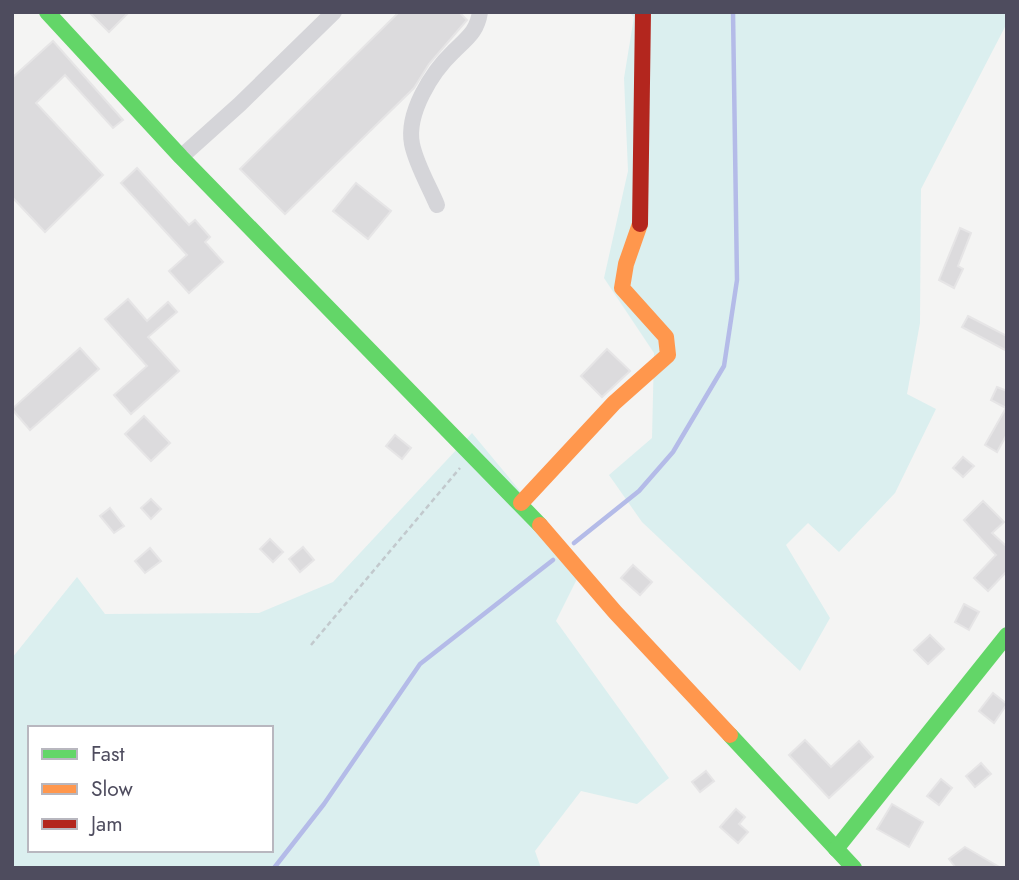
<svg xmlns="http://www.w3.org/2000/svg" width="1019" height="880" font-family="Jost,sans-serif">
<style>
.green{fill:#dbefef;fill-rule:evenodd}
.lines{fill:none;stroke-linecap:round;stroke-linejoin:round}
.stream{stroke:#b4bbe8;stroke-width:4.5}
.building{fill:#dcdbdd;stroke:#e6e5e6;stroke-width:2}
.path{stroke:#c2c9cd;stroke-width:2.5;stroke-dasharray:5 3.5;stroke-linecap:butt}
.street{stroke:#d5d5d9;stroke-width:16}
.fast{stroke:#63d668;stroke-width:16}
.slow{stroke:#ff974d;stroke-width:16}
.jam{stroke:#b3261e;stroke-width:16}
</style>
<rect width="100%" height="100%" fill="#f4f4f3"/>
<g class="green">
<path d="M 629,12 L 1007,12 L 1007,23 L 921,189 L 920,323 L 907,394 L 936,409 L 895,493 L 839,552 L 808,523 L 786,545 L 830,618 L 800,671 L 642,522 L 609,475 L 652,438 L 654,353 L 604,278 L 628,171 L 624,78 L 634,17 Z"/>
<path d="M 472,433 L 583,567 L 556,621 L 669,778 L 637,804 L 581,791 L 535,851 L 541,868 L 12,868 L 12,658 L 77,577 L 105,614 L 259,613 L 333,582 ZM 30,728 L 271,728 L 271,850 L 30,850 Z"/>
</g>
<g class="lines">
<g class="stream">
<path d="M 574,543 L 639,491 L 673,452 L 724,366 L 737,280 L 733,12"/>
<path d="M 274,868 L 324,804 L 420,664 L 553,560"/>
</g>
</g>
<g class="building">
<path d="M 89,12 L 129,12 L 109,32 Z"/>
<path d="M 399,12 L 459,12 L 467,20 L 429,64 L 414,88 L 285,214 L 240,169 Z"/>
<path d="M 53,41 L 123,120 L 113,128 L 65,75 L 36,103 L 103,175 L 45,232 L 12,197 L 12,78 Z"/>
<path d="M 137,168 L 189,225 L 195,220 L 210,237 L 205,242 L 223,262 L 189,293 L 169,271 L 187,255 L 121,183 Z"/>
<path d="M 356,183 L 391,211 L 368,239 L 333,211 Z"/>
<path d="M 960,228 L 971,233 L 958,266 L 963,269 L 954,288 L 939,280 Z"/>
<path d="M 128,299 L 147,321 L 168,302 L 177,312 L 148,337 L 179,371 L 131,414 L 114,395 L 147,366 L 105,319 Z"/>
<path d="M 968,316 L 1007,336 L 1007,351 L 962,327 Z"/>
<path d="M 80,348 L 99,369 L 30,430 L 12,409 Z"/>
<path d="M 607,349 L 630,371 L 602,397 L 581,376 Z"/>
<path d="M 997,387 L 1007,391 L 1007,434 L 997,452 L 985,445 L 1006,408 L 991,400 Z"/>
<path d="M 144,416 L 170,443 L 151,461 L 125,434 Z"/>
<path d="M 395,435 L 411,448 L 402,459 L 386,446 Z"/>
<path d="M 963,457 L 974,466 L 963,477 L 953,468 Z"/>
<path d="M 151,499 L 161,509 L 151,519 L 141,508 Z"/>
<path d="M 983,501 L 1004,522 L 992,533 L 1005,545 L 1007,544 L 1007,571 L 988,591 L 974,578 L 996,555 L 964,520 Z"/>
<path d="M 110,508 L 124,526 L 114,533 L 100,516 Z"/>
<path d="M 270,539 L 283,552 L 273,562 L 260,549 Z"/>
<path d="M 303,547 L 314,560 L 300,572 L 289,559 Z"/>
<path d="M 150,548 L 161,561 L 145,573 L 135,561 Z"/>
<path d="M 633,565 L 652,582 L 640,595 L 621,578 Z"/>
<path d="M 964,604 L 979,612 L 969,630 L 955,622 Z"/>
<path d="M 930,635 L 944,649 L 928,664 L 914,650 Z"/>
<path d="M 993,693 L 1007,704 L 994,723 L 979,711 Z"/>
<path d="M 805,740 L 831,767 L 859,741 L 873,757 L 829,798 L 789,755 Z"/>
<path d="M 981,763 L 991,774 L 975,787 L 966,776 Z"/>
<path d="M 706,771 L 714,781 L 700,792 L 692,782 Z"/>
<path d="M 941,779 L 952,788 L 939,805 L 927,796 Z"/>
<path d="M 892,804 L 923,822 L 909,847 L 877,829 Z"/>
<path d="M 736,809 L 745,817 L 739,824 L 748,832 L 738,843 L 720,827 Z"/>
<path d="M 965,847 L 1001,868 L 956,868 L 949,859 Z"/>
</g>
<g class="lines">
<path class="path" d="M 311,645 L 460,468"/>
<g class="street">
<path d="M 181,157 L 240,104 L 334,12"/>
<path d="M 437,205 C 429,186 416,164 412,144 C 406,113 432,72 453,52 C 467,38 477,32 480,12"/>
</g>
<g class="fast">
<path d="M 47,12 L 181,157 L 540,525"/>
<path d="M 730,735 L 854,868"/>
<path d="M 836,849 L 1007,635"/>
</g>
<g class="slow">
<path d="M 521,503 L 614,403 L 668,355 L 666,337 L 622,288 L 626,264 L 640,224"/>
<path d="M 540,525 L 615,612 L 730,735"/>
</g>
<path class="jam" d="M 640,224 L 643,12"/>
</g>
<rect width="1019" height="880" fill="none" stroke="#4e4c5e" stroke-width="28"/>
<rect x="28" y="726" width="245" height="126" fill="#ffffff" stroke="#b8b7bf" stroke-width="2"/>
<rect x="42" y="749" width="35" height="10" fill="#63d668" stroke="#b8b7bf" stroke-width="2"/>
<text x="91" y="761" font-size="21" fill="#4e4c5e">Fast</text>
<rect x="42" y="784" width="35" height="10" fill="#ff974d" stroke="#b8b7bf" stroke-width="2"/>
<text x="91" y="796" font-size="21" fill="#4e4c5e">Slow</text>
<rect x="42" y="819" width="35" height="10" fill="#b3261e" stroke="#b8b7bf" stroke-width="2"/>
<text x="91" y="831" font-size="21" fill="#4e4c5e">Jam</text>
</svg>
